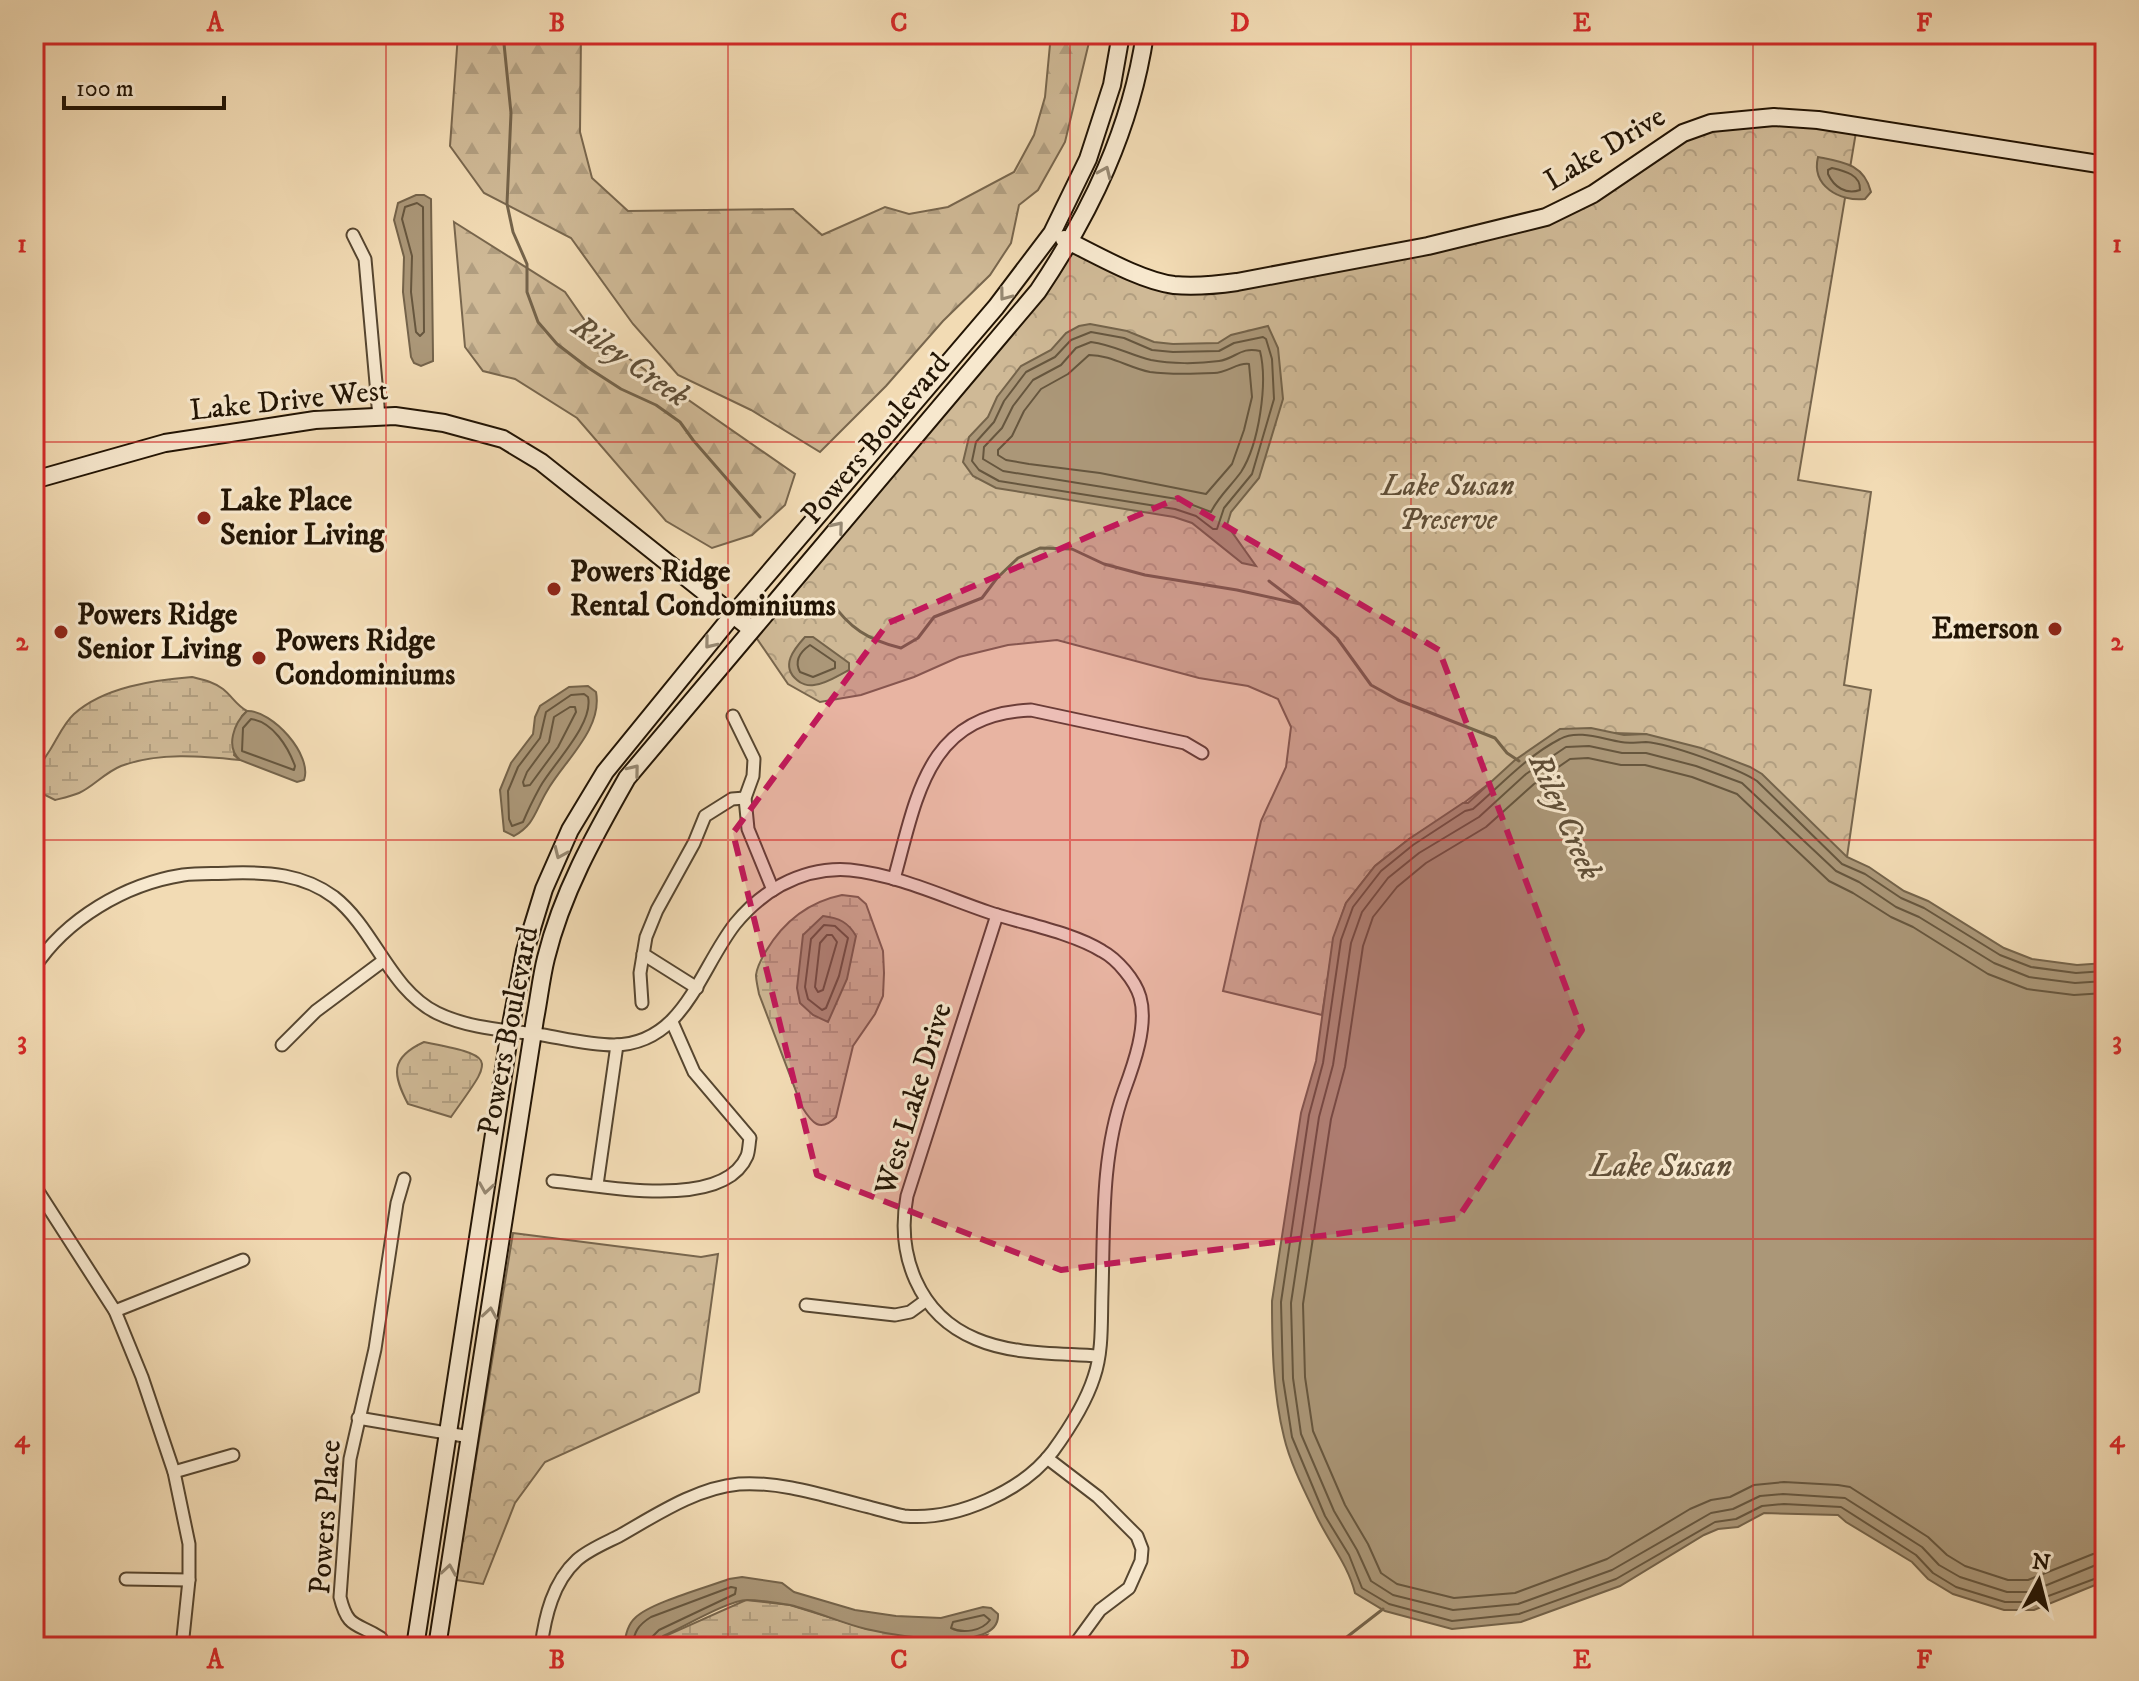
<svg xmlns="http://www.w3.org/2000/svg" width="2139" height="1681" font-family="'IM FELL DW Pica',serif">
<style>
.forest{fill:url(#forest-firs);stroke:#78664d;stroke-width:2}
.wetland{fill:url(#wetland-marsh);stroke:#78664d;stroke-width:2}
.park{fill:url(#park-crowns);stroke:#78664d;stroke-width:2}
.water{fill:#ab9778;stroke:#74634a;stroke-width:2}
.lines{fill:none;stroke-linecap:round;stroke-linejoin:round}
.shore{stroke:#66563e;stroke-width:2}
.stream{stroke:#74634a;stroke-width:3}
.street-casing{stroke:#564630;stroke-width:15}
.secondary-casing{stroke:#221404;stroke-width:20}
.street{stroke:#f7e8ce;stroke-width:11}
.secondary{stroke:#f7e8ce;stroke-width:16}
.rail{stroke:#221404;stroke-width:3;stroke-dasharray:14 14;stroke-linecap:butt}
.oneway{stroke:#978973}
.marked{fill:#c2185b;fill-opacity:0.2;stroke:#c2185b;stroke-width:6;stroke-dasharray:16 10;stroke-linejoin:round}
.grid{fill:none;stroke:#d62828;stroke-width:2;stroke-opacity:0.55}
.poi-dot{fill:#8f2418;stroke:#f7e8ce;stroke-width:3}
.labels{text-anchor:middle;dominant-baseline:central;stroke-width:6;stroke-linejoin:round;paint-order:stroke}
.street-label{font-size:30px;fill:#221404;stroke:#f7e8ce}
.park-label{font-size:30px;font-style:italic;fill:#5f4e37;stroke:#f7e8ce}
.poi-label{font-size:30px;font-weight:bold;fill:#221404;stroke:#f7e8ce;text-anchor:start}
.water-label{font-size:32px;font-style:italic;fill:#604f38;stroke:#f7e8ce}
.neatline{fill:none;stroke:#d62828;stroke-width:3}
.grid-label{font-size:26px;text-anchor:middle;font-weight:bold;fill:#d62828}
</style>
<defs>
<pattern id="forest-firs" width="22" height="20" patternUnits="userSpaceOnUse" patternTransform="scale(2)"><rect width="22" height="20" fill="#cfb996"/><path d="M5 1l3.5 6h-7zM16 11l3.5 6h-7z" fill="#b19e80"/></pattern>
<pattern id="wetland-marsh" width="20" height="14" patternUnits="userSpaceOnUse" patternTransform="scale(2)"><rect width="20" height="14" fill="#cfb996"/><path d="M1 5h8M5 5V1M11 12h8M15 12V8" fill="none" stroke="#b19e80"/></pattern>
<pattern id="park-crowns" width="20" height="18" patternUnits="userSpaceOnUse" patternTransform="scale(2)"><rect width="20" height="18" fill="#cfb996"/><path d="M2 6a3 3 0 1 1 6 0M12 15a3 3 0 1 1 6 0" fill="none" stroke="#b19e80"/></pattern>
</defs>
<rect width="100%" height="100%" fill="#f2dbb4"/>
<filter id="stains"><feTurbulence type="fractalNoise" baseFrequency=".0025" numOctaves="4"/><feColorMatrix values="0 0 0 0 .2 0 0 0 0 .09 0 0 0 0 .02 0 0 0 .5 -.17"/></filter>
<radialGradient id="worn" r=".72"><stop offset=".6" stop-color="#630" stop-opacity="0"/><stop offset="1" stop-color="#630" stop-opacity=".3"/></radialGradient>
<g class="forest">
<path d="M 458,34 L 581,34 L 580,132 L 592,178 L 628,211 L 793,209 L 822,235 L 885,207 L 909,214 L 948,207 L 1014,172 L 1034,135 L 1045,97 L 1051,34 L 1091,34 L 1065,142 L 1038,190 L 1019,205 L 1011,243 L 990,275 L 943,321 L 886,386 L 820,452 L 751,410 L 678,375 L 633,324 L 571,238 L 484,193 L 450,146 Z"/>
<path d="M 454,222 L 565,292 L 595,335 L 795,474 L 785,505 L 752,535 L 712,548 L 666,521 L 577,418 L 515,379 L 483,371 L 465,347 Z"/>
</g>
<g class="wetland">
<path d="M 192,677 C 204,680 214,682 223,689 C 232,696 236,705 247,711 L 242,716 L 234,755 L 240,760 C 202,756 158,752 121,766 C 104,773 93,787 79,793 C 72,796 63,798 55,800 L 37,791 C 34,776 41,763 50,750 C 57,739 64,723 74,714 C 104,687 154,680 192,677 Z"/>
<path d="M 842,895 L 858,897 L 866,904 L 883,951 L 884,973 L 883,996 L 875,1014 L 853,1046 L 836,1117 C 820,1133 812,1123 802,1107 L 759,994 C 758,988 756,981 756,975 C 757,966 762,958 766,951 C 784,921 808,902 842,895 Z"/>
<path d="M 424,1042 C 500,1057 493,1057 451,1117 L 408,1104 C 393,1075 389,1058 424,1042 Z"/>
<path d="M 746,1600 L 790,1605 L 867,1629 L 929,1637 L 970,1639 L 987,1635 L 977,1647 L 656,1647 L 663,1637 Z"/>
</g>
<g class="park">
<path d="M 1711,123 L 1857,126 L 1798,480 L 1871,492 L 1844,685 L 1871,690 L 1847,857 L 1646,734 L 1614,733 L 1490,783 L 1452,812 L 1409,839 L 1375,866 L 1346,903 L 1334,938 L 1322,1015 L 1223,991 L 1261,821 L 1286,767 L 1291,727 L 1278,699 L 1248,686 L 1199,678 L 1057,640 L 1008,645 L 959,657 L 914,677 L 861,695 L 820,702 L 788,684 L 751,630 L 1071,242 L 1116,265 L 1205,286 L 1546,217 Z"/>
<path d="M 513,1233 L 701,1257 L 718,1254 L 699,1392 L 545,1462 L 515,1503 L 483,1584 L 456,1580 Z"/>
</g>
<g class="water">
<path d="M 1818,157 C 1843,162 1864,164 1871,192 L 1865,199 C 1840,202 1811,186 1818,157 Z"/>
<path d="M 416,195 L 424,195 L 431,199 L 433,356 L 433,361 L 421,366 L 414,363 L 411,357 L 403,292 L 404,257 L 394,220 L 398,203 Z"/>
<path d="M 1090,324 L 1127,331 L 1154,342 L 1173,344 L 1218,343 L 1231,335 L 1268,326 L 1278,348 L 1283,399 L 1259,478 L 1231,512 L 1227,525 L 1256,566 L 1242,563 L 1192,523 L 1174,517 L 996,488 L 973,476 L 963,462 L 969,437 L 988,417 L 997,397 L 1021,366 L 1051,350 L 1066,333 L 1079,326 Z"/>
<path d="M 805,637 L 813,637 L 849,663 L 849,670 C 839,675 826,684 814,685 C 808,686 801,684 797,680 C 780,666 794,649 805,637 Z"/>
<path d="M 588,686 L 596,692 C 603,729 564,761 547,791 C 535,811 535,824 514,836 L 504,831 L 500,790 L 511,763 L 533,734 L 535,717 L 540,706 L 569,687 Z"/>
<path d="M 247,711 C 272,710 313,755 304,780 L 297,782 L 240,760 C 225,747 234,723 247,711 Z"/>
<path d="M 1591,728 L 1624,735 L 1646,734 L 1701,748 L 1750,767 L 1762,774 L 1847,857 L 1869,867 L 1904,891 L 1928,901 L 2004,948 L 2032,959 L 2077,965 L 2105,963 L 2105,1581 L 2034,1610 L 2004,1610 L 1953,1594 L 1928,1579 L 1912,1562 L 1846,1522 L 1838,1515 L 1764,1513 L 1738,1527 L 1718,1529 L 1704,1535 L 1620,1586 L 1521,1622 L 1452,1629 L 1385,1611 L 1355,1593 C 1348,1565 1330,1544 1317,1517 C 1305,1492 1290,1463 1284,1437 C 1273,1393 1272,1346 1272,1301 L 1301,1113 L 1316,1061 L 1333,938 L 1346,903 L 1375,866 L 1409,839 L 1463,803 L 1468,803 L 1515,760 L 1560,729 Z"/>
<path d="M 823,916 C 839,918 848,922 856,936 L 847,979 L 828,1022 L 813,1015 L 800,1003 L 797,988 L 803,935 Z"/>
<path d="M 742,1577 L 782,1583 L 794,1592 L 855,1610 L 896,1616 L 941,1618 L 983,1607 L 991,1608 L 998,1614 C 1001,1655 892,1635 866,1629 C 841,1623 816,1611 790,1605 C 777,1603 761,1600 747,1600 C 729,1600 682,1628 663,1636 L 656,1647 L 624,1647 C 625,1637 627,1625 635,1618 C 649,1603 708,1587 729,1579 Z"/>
</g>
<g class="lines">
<g class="shore">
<path d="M 1832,168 C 1845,171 1861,175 1860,190 C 1846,195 1834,187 1828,174 L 1828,170 Z"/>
<path d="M 417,203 L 423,207 L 424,332 L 420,336 L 416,332 L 411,292 L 412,256 L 402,219 L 405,207 Z"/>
<path d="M 1091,332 L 1124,338 L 1152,350 L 1173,352 L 1219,351 L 1234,343 L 1263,337 L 1266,339 L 1272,359 L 1274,399 L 1252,474 L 1224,508 L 1217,529 L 1213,529 L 1196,516 L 1175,509 L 999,481 L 979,470 L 972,461 L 976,442 L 994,422 L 1004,401 L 1026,372 L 1055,357 L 1071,340 Z"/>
<path d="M 1091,342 C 1114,345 1130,355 1151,360 C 1171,364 1198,364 1219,361 C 1235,359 1241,346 1260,351 C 1268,383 1259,444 1241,472 C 1231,486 1218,497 1211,512 L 1177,499 L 1003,471 L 983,459 L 984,447 L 1002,428 L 1013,406 L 1033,380 L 1061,365 L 1076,348 Z"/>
<path d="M 1089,355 C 1111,355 1129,368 1150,372 C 1171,375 1193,374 1214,373 C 1227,373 1238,362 1249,364 L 1252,397 L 1244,430 L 1232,464 L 1206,494 L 1100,473 L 1029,464 L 1006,460 L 998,455 L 998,450 L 1012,436 L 1024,411 L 1041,389 L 1068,374 Z"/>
<path d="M 810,645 L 835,662 L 835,668 L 813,677 L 800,672 C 794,661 800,652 810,645 Z"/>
<path d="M 584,694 L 588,697 C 594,724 553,764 540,787 C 534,798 528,810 523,822 L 512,826 L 509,819 L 508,791 L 518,767 L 540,738 L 546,712 L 571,695 Z"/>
<path d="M 570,707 L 575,707 L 576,712 L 558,747 L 530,785 L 524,786 L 523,782 L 527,772 L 549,742 L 554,717 Z"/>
<path d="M 251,719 C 273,722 288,747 295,766 L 294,770 L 242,751 L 243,728 Z"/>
<path d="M 824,925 L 835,926 L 848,938 L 839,976 L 826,1008 L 822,1010 L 808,999 L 805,987 L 811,939 Z"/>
<path d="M 827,935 L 832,935 L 837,942 L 823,990 L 818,992 L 815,987 L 820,943 Z"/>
<path d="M 2105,971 L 2076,973 L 2031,967 L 2000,955 L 1924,908 L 1901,898 L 1865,874 L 1842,864 L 1757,781 C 1737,768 1670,744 1646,742 C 1638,742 1629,744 1621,742 C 1602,739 1578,729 1560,739 C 1527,756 1501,785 1473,809 L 1465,811 L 1413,845 L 1381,871 L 1353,907 L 1341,940 L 1323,1063 L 1309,1115 L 1281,1302 L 1283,1379 L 1292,1437 L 1325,1516 L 1349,1555 L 1362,1588 L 1389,1604 L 1452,1621 L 1519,1614 L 1616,1579 L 1715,1522 L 1736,1519 L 1762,1506 L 1784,1504 L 1841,1507 L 1916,1555 L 1933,1573 L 1956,1587 L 2005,1602 L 2032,1602 L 2105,1575"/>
<path d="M 2105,981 L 2075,983 L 2029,977 L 1994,963 L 1919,917 L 1896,907 L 1859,882 L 1836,871 L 1742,783 L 1696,766 L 1646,753 L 1622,753 L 1589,746 L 1566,747 L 1526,774 L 1479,817 L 1419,853 L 1388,878 L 1362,912 L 1351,943 L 1333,1065 L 1319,1117 L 1291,1303 L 1293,1378 L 1301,1434 L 1334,1511 L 1357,1550 L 1371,1581 L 1393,1595 L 1453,1610 L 1518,1604 L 1612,1570 L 1711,1513 L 1733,1509 L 1760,1496 L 1783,1494 L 1845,1498 L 1922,1547 L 1939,1565 L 1960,1577 L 2007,1592 L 2030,1592 L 2096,1565 L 2105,1564"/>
<path d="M 2105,993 L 2074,995 L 2027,989 L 1988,974 L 1913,927 L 1891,917 L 1853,893 L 1829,881 L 1737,794 L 1692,777 L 1645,765 L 1621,765 L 1588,758 L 1570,759 L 1534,784 L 1486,827 L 1426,863 L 1397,887 L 1373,917 L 1363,946 L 1345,1067 L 1331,1119 L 1303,1304 L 1305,1377 L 1313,1431 L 1345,1505 L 1368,1544 L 1381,1573 L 1397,1584 L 1454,1598 L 1515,1593 L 1607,1559 L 1690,1509 L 1711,1500 L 1730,1497 L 1754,1485 L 1784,1482 L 1838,1485 L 1850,1487 L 1928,1537 L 1947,1555 L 1965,1566 L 2008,1580 L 2028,1580 L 2093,1554 L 2105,1552"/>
<path d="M 984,1615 L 990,1620 C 982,1631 963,1634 951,1628 L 953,1622 Z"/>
<path d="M 632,1647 C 634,1632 638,1625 651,1617 L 731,1587 L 736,1588 L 735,1594 L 659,1630 L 650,1639 L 649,1647"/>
</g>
<g class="stream">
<path d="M 503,34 L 511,113 L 507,204 L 513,232 L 527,264 L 527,292 L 538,322 L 557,344 L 587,367 L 621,389 L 656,405 L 680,422 L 693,440 L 760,517"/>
<path d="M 1269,581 L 1298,603"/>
<path d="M 830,600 C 849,628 868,640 901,648 L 918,638 L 934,617 L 982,598 L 997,578 L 1018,558 L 1040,548 L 1072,549 L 1104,564 L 1145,575 L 1237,590 L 1300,604 L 1337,638 L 1371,685 L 1398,700 L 1495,738 L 1507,753 L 1519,761"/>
<path d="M 1334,1647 L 1383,1609"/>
</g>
<defs>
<g id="street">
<path d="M 353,235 L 365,259 L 379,417"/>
<path d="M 733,716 L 754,759 L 753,776 L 745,798 L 748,829 L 773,890"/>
<path d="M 894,879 C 917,796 927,714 1031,710 L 1185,743 L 1202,753"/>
<path d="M 997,915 L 907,1196 C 896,1254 918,1315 976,1339 C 1013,1355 1059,1353 1098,1356"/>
<path d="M 643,954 L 697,988"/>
<path d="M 34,968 C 66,919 125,884 183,875 C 199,873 215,874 231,873 C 268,872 303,874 334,897 C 375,929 389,989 437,1013 C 470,1029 507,1030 543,1035 C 566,1039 591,1045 614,1045 C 684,1044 699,970 735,924 C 748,908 763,895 781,885 C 802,874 826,868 850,870 C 898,875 944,897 988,912 C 1024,924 1071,932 1102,951 C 1117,959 1135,980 1140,997 C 1148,1025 1134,1064 1124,1091 C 1101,1155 1104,1226 1102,1293 C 1101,1320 1103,1351 1094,1377 C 1086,1402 1069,1429 1053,1451 C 1023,1491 956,1521 904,1516 C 893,1514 881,1510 869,1507 C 828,1497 782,1481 739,1484 C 696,1488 656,1515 619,1536 C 605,1543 588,1550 577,1560 C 553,1582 545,1616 541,1647"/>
<path d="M 642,1003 L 640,973 L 646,937 L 657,910 L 694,843 L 705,816 L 732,799 L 745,798"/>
<path d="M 282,1045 L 316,1011 L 383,961"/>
<path d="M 553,1181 C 599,1185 723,1212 747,1156 C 749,1151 749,1143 750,1138 L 694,1072 L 672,1022"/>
<path d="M 34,1185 L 115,1311 L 142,1377 L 174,1472 L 189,1544 L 189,1580 L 182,1647"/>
<path d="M 597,1185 L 617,1045"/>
<path d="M 806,1305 L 895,1315 L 910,1312 L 925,1301"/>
<path d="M 115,1311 L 243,1260"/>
<path d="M 358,1418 L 470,1437"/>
<path d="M 1047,1458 L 1098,1497 L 1137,1536 L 1142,1549 L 1141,1561 L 1129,1588 L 1100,1610 L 1073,1647"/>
<path d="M 174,1472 L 233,1455"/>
<path d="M 126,1579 L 189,1580"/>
<path d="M 384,1647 L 381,1638 C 357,1622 348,1630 340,1597 L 350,1459 L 375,1349 L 397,1203 L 404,1179"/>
</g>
<g id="secondary">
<path d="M 1064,239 C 1095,254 1141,281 1174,285 C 1195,287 1216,285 1237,282 L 1428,246 L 1546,217 L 1593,194 L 1683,133 L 1711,123 L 1774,117 L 1818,120 L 2105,165"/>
<path d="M 34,480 L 165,443 L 315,420 L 395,416 L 444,423 L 503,439 L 541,462 L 751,629"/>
<path d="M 415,1647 L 510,1030 L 525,951 L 544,889 L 570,830 L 605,772 L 732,616 L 996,307 L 1052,233 L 1088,159 L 1112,85 L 1121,34"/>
<path d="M 437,1647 L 535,1019 C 539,999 541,978 546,958 C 562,893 594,836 627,778 L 1038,291 C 1091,212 1131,129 1145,34"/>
</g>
</defs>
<use href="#street" class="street-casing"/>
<use href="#secondary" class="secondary-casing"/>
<use href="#street" class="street"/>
<use href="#secondary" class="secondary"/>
<path class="rail" d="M 34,39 L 57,34"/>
</g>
<defs><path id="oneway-chevron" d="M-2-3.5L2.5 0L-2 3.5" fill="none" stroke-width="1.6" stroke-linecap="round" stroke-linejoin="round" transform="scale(2)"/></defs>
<g class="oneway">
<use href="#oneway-chevron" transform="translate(1105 172) rotate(-66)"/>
<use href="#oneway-chevron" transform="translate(1005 295) rotate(127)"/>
<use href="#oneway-chevron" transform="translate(838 527) rotate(-50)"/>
<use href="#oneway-chevron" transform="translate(710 643) rotate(129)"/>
<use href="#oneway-chevron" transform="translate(634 770) rotate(-51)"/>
<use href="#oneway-chevron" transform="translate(560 853) rotate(114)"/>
<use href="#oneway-chevron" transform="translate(486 1188) rotate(99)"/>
<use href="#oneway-chevron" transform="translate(490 1313) rotate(-81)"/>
<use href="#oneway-chevron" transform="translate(449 1570) rotate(-81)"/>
</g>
<path class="marked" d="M 1178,498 L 1439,650 L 1582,1030 L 1458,1218 L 1061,1270 L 817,1175 L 733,833 L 888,623 Z"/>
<path class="grid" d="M 386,34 L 386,1647M 728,34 L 728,1647M 1070,34 L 1070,1647M 1411,34 L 1411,1647M 1753,34 L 1753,1647M 34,442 L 2105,442M 34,840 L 2105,840M 34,1239 L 2105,1239"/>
<g class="poi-dot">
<circle cx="204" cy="518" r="8"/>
<circle cx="554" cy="589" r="8"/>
<circle cx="2055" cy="629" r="8"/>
<circle cx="61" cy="632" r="8"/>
<circle cx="259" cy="658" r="8"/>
</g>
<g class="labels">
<g class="street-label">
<text transform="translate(1605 149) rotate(-31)">Lake Drive</text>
<text transform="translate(289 401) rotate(-6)">Lake Drive West</text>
<text transform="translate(876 439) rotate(-50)">Powers Boulevard</text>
<text transform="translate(509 1031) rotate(-79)">Powers Boulevard</text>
<text transform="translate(914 1099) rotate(-73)">West Lake Drive</text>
<text transform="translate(326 1517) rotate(-86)">Powers Place</text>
</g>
<g class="park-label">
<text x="1448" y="486">Lake Susan<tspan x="1448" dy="34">Preserve</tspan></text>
</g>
<g class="poi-label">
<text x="220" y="501">Lake Place<tspan x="220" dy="34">Senior Living</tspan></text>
<text x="570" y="572">Powers Ridge<tspan x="570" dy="34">Rental Condominiums</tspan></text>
<text x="77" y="615">Powers Ridge<tspan x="77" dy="34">Senior Living</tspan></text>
<text x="2039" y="629" text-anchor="end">Emerson</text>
<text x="275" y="641">Powers Ridge<tspan x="275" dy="34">Condominiums</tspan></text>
</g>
<g class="water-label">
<text transform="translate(630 362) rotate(35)">Riley Creek</text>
<text transform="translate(1564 817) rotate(66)">Riley Creek</text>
<text x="1661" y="1167">Lake Susan</text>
</g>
</g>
<rect width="2139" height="1681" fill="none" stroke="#f2dbb4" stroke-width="88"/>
<g transform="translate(2039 1581) rotate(7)" stroke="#f7e8ce" stroke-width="6" paint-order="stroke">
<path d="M0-6L14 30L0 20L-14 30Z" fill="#221404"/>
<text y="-12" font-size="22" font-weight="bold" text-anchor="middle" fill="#221404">N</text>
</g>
<path d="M64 96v12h160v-12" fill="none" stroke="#221404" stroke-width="4"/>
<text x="76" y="96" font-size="24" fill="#221404" stroke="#f7e8ce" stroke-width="6" paint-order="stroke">100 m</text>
<rect x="44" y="44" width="2051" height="1593" class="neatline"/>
<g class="grid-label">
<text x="215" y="31">A</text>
<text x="557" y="31">B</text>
<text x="899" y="31">C</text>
<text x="1240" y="31">D</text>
<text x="1582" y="31">E</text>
<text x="1924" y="31">F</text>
<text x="22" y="252">1</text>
<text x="2117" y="252">1</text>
<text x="22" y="650">2</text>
<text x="2117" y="650">2</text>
<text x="22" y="1049">3</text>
<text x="2117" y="1049">3</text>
<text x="22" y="1447">4</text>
<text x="2117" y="1447">4</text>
<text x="215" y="1668">A</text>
<text x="557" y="1668">B</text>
<text x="899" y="1668">C</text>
<text x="1240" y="1668">D</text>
<text x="1582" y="1668">E</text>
<text x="1924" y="1668">F</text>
</g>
<rect width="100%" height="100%" filter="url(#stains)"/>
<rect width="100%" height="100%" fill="url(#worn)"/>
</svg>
